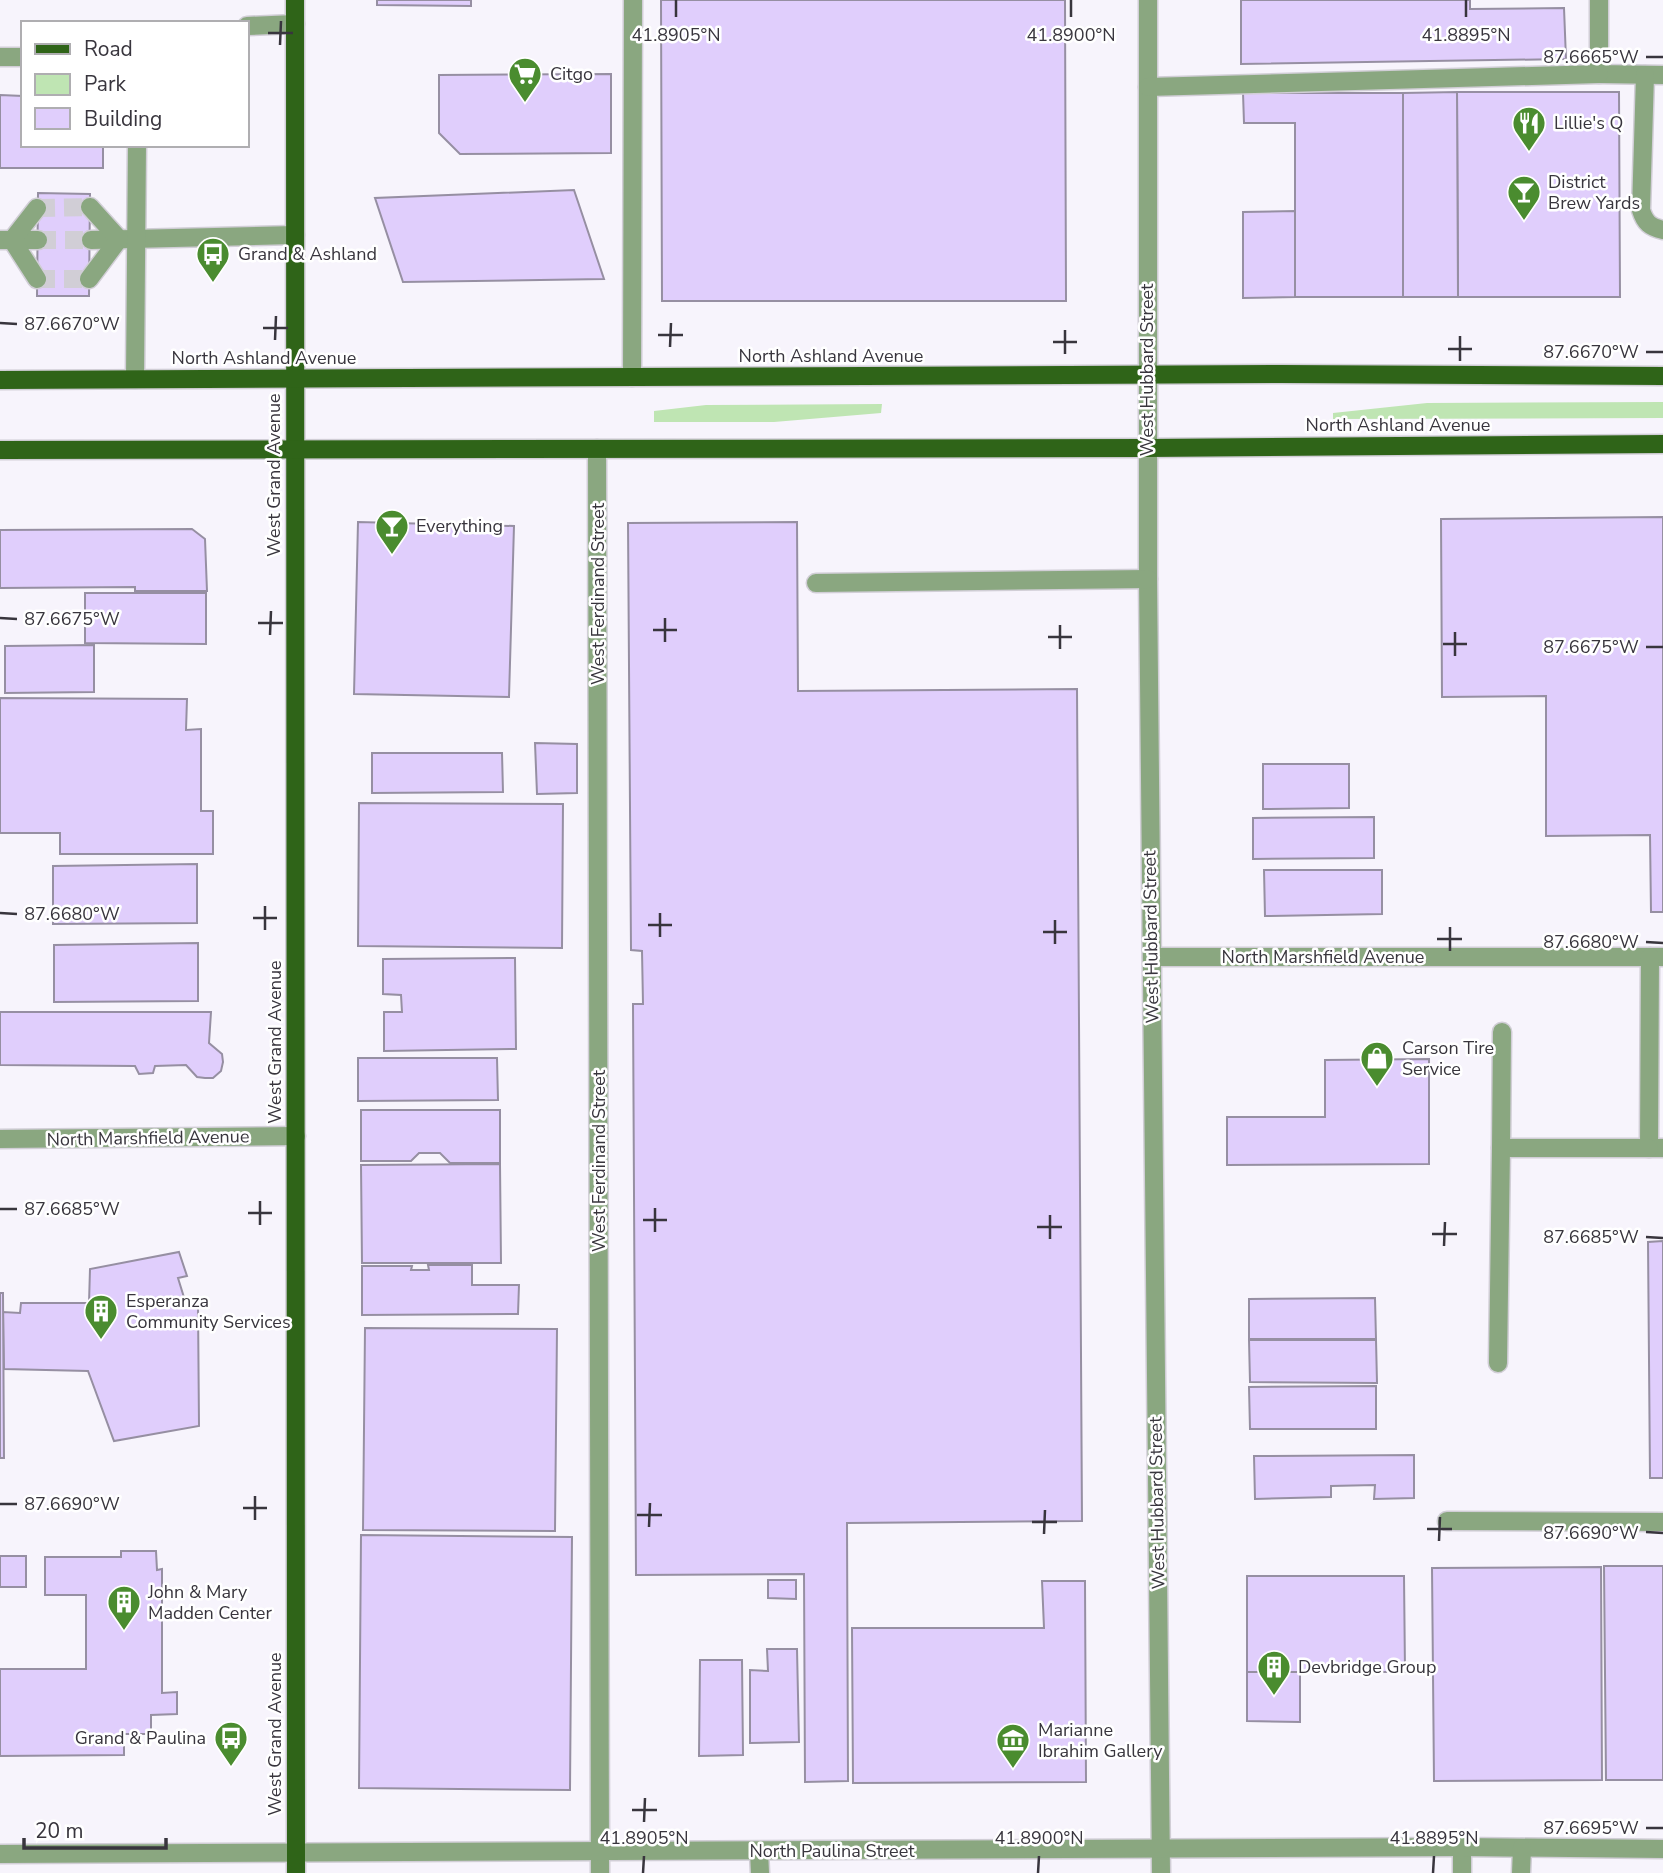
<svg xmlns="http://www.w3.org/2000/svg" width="1663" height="1873" font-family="'Nunito Sans',sans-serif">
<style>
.green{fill:#bfe5b3}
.building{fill:#e0cefc;stroke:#968fa2;stroke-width:2}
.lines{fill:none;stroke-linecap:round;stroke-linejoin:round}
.minor-tunnel{stroke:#d1ced6;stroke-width:18;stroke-dasharray:18 9;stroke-linecap:butt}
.minor-casing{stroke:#d1ced6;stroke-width:21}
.major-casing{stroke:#d1ced6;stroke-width:21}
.minor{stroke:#8aa780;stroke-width:18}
.major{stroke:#2f6418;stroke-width:18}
.ticks{fill:none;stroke:#38353d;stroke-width:2.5}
.labels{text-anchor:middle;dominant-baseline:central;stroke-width:5;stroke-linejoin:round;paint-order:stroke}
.poi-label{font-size:18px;fill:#38353d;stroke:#fff;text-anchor:start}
.street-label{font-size:18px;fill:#38353d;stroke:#fff}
.ticks-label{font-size:18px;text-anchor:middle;fill:#38353d;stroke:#fff;stroke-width:5;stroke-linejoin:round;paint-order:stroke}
</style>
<rect width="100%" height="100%" fill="#f7f4fc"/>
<g class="green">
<path d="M 1663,402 L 1663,418 L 1333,419 L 1333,413 L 1427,403 Z"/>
<path d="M 882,404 L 881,413 L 774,422 L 654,422 L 654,411 L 706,405 Z"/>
</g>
<g class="building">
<path d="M 377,0 L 471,0 L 471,6 L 377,5 Z"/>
<path d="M 661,0 L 1065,0 L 1066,301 L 662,301 Z"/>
<path d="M 1241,0 L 1470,0 L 1470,9 L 1564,8 L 1566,59 L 1241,64 Z"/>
<path d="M 611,74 L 611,153 L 460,154 L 439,133 L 439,75 Z"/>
<path d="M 1457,92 L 1619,92 L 1620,297 L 1458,297 Z"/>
<path d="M 1457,92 L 1458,297 L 1403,297 L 1403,93 Z"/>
<path d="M 1243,93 L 1403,93 L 1403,297 L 1295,297 L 1295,123 L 1244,123 Z"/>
<path d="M 0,95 L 23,96 L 23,145 L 103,145 L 103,168 L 0,168 Z"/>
<path d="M 574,190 L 604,279 L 403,282 L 375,198 Z"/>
<path d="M 38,193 L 90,194 L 89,296 L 37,296 Z"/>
<path d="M 1295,211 L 1295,297 L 1243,298 L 1243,212 Z"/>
<path d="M 1663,517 L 1663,912 L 1651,912 L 1650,835 L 1546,836 L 1546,696 L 1442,697 L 1441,519 Z"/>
<path d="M 358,522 L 514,526 L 509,697 L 354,694 Z"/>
<path d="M 797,522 L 798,691 L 1077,689 L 1082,1521 L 847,1523 L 848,1781 L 805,1782 L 804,1574 L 636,1575 L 633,1004 L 643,1004 L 642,951 L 631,950 L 628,523 Z"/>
<path d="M 192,529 L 205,539 L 207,591 L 135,591 L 135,587 L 0,588 L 0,530 Z"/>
<path d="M 85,593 L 206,593 L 206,644 L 85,643 Z"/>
<path d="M 94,645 L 94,692 L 5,693 L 5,646 Z"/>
<path d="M 0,698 L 187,699 L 186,730 L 201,729 L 201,811 L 213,811 L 213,854 L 60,854 L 60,833 L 0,833 Z"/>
<path d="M 535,743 L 577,744 L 577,793 L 537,794 Z"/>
<path d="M 372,753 L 502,753 L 503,792 L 372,793 Z"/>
<path d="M 1263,764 L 1349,764 L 1349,808 L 1263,809 Z"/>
<path d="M 359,803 L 563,804 L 562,948 L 358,946 Z"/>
<path d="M 1374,817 L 1374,858 L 1253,859 L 1253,818 Z"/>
<path d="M 197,864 L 197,923 L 53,924 L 53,866 Z"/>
<path d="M 1264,870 L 1382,870 L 1382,914 L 1265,916 Z"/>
<path d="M 198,943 L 198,1001 L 54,1002 L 54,945 Z"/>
<path d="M 515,958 L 516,1049 L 384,1051 L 384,1012 L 402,1012 L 401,995 L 383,994 L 383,959 Z"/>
<path d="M 0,1012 L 211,1012 L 209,1043 L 222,1054 L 223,1062 L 221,1071 L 213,1078 L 205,1078 L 197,1077 L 186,1065 L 155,1066 L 153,1073 L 139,1074 L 135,1066 L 0,1065 Z"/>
<path d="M 358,1058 L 497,1058 L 498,1100 L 358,1101 Z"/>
<path d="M 1429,1059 L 1429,1164 L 1227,1165 L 1227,1117 L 1325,1117 L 1325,1060 Z"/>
<path d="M 361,1110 L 500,1110 L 500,1163 L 450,1163 L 440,1153 L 419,1153 L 411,1161 L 361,1161 Z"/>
<path d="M 500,1164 L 501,1263 L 362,1263 L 361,1165 Z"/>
<path d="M 1663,1241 L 1663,1478 L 1650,1478 L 1648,1242 Z"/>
<path d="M 179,1252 L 187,1276 L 178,1278 L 187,1307 L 198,1305 L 199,1426 L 114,1441 L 88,1371 L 4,1369 L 3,1312 L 20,1313 L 21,1303 L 89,1303 L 90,1269 Z"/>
<path d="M 428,1265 L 472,1265 L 472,1285 L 519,1285 L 518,1314 L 362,1315 L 362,1266 L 412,1266 L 411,1270 L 429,1270 Z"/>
<path d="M 0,1293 L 3,1293 L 4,1458 L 0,1458 Z"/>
<path d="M 1375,1298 L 1376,1339 L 1249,1339 L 1249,1299 Z"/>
<path d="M 365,1328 L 557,1329 L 555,1531 L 363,1530 Z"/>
<path d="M 1249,1340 L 1376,1340 L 1377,1383 L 1250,1382 Z"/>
<path d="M 1376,1386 L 1376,1429 L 1250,1429 L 1249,1387 Z"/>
<path d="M 1414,1455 L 1414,1498 L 1374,1499 L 1375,1485 L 1331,1486 L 1331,1497 L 1255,1499 L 1254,1456 Z"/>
<path d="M 361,1535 L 572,1537 L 570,1790 L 359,1788 Z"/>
<path d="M 121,1551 L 156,1551 L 157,1570 L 162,1569 L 162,1693 L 177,1692 L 177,1714 L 151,1715 L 151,1734 L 124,1734 L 124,1755 L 0,1756 L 0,1669 L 86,1669 L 86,1595 L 45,1595 L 45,1557 L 121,1557 Z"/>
<rect x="0" y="1556" width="26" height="31"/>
<path d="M 1604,1566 L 1663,1566 L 1663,1780 L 1606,1780 Z"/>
<path d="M 1601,1567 L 1602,1780 L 1434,1781 L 1432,1568 Z"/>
<path d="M 1247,1576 L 1404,1576 L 1405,1672 L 1247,1672 Z"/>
<path d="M 768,1580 L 796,1580 L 796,1599 L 768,1598 Z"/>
<path d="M 1042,1581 L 1085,1581 L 1086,1782 L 853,1783 L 852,1628 L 1044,1628 Z"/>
<path d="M 767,1649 L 797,1649 L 799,1742 L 750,1743 L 750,1670 L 768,1671 Z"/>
<path d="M 700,1660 L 742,1660 L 743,1755 L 699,1756 Z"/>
<path d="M 1247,1672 L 1300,1672 L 1300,1722 L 1247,1721 Z"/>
</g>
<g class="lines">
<g class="minor-tunnel">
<path d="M 37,208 L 90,207"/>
<path d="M 38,240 L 91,240"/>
<path d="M 37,279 L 89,279"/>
</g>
<defs>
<g id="minor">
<path d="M 1148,0 L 1148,579 L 1161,1873"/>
<path d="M 1599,0 L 1599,74 L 1663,75"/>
<path d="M 247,26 L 295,24"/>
<path d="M 0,57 L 23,57"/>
<path d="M 1645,75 L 1641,210 C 1645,223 1650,227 1663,230"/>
<path d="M 1148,87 L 1599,74"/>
<path d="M 0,240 L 38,240"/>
<path d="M 91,240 L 295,235"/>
<path d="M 37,279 L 12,240 L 37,208"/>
<path d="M 89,279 L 119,239 L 90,207"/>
<path d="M 632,377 L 633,0"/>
<path d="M 135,379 L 137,145"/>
<path d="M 597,449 L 600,1873"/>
<path d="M 816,583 L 1148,579"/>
<path d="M 1152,957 L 1663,957"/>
<path d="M 1650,957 L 1649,1148 L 1663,1148"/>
<path d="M 0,1139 L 296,1136"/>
<path d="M 1501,1148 L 1502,1032"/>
<path d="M 1498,1363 L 1501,1148 L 1649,1148"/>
<path d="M 1447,1521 L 1663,1522"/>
<path d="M 1462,1847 L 1462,1873"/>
<path d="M 759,1851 L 760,1873"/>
<path d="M 0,1854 L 1462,1847 L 1663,1849"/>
<path d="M 1521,1873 L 1522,1848"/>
</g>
<g id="major">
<path d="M 295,0 L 296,1873"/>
<path d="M 0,380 L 1282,374 L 1663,376"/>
<path d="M 0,450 L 1147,448 L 1663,444"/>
</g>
</defs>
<use href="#minor" class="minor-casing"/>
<use href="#major" class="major-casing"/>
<use href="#minor" class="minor"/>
<use href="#major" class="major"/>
</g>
<path class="ticks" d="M 676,17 L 676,0M 1071,17 L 1071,0M 1466,17 L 1466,0M 268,33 L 293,33M 280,45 L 281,21M 1646,57 L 1663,57M 0,323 L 17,324M 263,328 L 288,328M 658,335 L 683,335M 275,340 L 276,316M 1053,342 L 1077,342M 670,347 L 671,323M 1448,349 L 1472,349M 1646,352 L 1663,352M 1065,354 L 1065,330M 1460,361 L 1460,336M 0,618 L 17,619M 258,623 L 283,623M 653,630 L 677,630M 270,635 L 271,611M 1048,637 L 1072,637M 665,642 L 665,618M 1443,644 L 1467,644M 1646,647 L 1663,647M 1060,649 L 1060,625M 1455,656 L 1455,632M 0,913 L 17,914M 253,918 L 277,918M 648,925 L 672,925M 265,930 L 265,906M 1043,932 L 1067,932M 660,937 L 660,913M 1437,939 L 1462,939M 1646,942 L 1663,943M 1055,944 L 1055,920M 1450,951 L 1450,927M 0,1209 L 17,1209M 248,1213 L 272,1213M 643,1220 L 667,1220M 260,1225 L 260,1201M 1037,1227 L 1062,1227M 655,1232 L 655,1208M 1432,1234 L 1457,1234M 1646,1237 L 1663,1238M 1050,1239 L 1050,1215M 1444,1246 L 1445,1222M 0,1504 L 17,1504M 243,1508 L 267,1508M 637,1515 L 662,1515M 255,1520 L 255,1496M 1032,1522 L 1057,1522M 649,1527 L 650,1503M 1427,1529 L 1452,1529M 1646,1532 L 1663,1533M 1044,1534 L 1045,1510M 1439,1541 L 1440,1517M 632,1810 L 657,1810M 644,1822 L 645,1798M 1646,1828 L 1663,1828M 643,1873 L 644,1856M 1038,1873 L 1039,1856M 1433,1873 L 1434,1856"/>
<defs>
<symbol id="supermarket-pin" viewBox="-11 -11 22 30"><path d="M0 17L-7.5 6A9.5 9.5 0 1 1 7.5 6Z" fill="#4a8c2f" stroke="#fff"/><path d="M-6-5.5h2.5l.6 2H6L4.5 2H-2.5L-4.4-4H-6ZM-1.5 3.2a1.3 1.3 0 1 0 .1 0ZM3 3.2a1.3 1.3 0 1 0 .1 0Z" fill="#fff"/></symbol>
<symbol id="restaurant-pin" viewBox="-11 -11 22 30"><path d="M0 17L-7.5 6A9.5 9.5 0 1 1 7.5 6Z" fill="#4a8c2f" stroke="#fff"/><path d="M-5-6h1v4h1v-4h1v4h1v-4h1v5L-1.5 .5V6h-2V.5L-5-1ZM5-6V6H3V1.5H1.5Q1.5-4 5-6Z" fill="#fff"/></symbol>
<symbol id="bar-pin" viewBox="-11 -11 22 30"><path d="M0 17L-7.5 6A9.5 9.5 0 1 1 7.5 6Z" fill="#4a8c2f" stroke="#fff"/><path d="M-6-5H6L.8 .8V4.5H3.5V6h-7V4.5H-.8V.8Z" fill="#fff"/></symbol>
<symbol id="bus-pin" viewBox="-11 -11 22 30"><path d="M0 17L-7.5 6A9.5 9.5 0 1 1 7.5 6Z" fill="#4a8c2f" stroke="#fff"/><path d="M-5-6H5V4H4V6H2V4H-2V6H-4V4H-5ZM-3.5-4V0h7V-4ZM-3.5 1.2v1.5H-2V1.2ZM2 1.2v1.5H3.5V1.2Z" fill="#fff"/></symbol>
<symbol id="shop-pin" viewBox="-11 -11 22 30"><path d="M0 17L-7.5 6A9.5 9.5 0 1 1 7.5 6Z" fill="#4a8c2f" stroke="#fff"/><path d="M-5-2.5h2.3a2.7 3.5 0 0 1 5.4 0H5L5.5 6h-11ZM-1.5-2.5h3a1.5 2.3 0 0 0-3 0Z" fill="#fff"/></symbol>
<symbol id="building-pin" viewBox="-11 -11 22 30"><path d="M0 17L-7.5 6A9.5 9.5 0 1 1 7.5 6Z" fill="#4a8c2f" stroke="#fff"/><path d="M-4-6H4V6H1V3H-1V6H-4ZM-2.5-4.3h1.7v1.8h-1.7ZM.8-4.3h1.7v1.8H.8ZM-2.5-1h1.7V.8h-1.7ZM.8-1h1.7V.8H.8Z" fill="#fff"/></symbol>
<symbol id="museum-pin" viewBox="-11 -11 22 30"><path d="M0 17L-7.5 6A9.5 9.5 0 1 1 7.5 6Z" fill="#4a8c2f" stroke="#fff"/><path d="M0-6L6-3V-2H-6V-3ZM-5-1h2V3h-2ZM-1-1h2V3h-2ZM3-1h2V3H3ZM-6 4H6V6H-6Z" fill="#fff"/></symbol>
</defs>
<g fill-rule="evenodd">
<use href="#supermarket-pin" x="506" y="55" width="38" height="52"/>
<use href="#restaurant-pin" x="1510" y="104" width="38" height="52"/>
<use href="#bar-pin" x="1505" y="173" width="38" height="52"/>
<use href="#bus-pin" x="194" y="235" width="38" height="52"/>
<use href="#bar-pin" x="373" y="507" width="38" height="52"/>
<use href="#shop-pin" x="1358" y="1039" width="38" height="52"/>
<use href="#building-pin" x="82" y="1292" width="38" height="52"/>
<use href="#building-pin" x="105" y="1583" width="38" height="52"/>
<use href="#building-pin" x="1255" y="1648" width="38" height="52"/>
<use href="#bus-pin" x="212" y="1719" width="38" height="52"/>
<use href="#museum-pin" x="994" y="1721" width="38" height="52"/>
</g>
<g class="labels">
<g class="poi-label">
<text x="550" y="74">Citgo</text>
<text x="1554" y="123">Lillie's Q</text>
<text x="1548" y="182">District<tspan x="1548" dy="21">Brew Yards</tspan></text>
<text x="238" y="254">Grand &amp; Ashland</text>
<text x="416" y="526">Everything</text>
<text x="1402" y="1048">Carson Tire<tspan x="1402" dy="21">Service</tspan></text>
<text x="126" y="1301">Esperanza<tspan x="126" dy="21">Community Services</tspan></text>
<text x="148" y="1592">John &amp; Mary<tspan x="148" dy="21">Madden Center</tspan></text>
<text x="1298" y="1667">Devbridge Group</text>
<text x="1038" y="1730">Marianne<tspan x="1038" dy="21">Ibrahim Gallery</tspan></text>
<text x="206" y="1738" text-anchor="end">Grand &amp; Paulina</text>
</g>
<g class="street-label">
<text x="831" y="356">North Ashland Avenue</text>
<text x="264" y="358">North Ashland Avenue</text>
<text transform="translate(1147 370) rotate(-90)">West Hubbard Street</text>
<text x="1398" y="425">North Ashland Avenue</text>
<text transform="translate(274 475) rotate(-90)">West Grand Avenue</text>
<text transform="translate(598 594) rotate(-90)">West Ferdinand Street</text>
<text transform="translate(1151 937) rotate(-91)">West Hubbard Street</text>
<text x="1323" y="957">North Marshfield Avenue</text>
<text transform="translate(275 1042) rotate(-90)">West Grand Avenue</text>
<text transform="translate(148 1138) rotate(-1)">North Marshfield Avenue</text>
<text transform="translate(599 1161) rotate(-90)">West Ferdinand Street</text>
<text transform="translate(1157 1503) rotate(-91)">West Hubbard Street</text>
<text transform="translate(275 1734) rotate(-90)">West Grand Avenue</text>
<text x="832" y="1851">North Paulina Street</text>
</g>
</g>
<g class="ticks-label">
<text x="676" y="41">41.8905°N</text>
<text x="1071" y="41">41.8900°N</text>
<text x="1466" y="41">41.8895°N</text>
<text x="1591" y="63">87.6665°W</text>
<text x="72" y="330">87.6670°W</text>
<text x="1591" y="358">87.6670°W</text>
<text x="72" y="625">87.6675°W</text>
<text x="1591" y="653">87.6675°W</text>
<text x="72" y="920">87.6680°W</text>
<text x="1591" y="948">87.6680°W</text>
<text x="72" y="1215">87.6685°W</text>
<text x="1591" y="1243">87.6685°W</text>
<text x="72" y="1510">87.6690°W</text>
<text x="1591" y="1539">87.6690°W</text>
<text x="1591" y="1834">87.6695°W</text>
<text x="644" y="1844">41.8905°N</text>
<text x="1039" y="1844">41.8900°N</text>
<text x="1434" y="1844">41.8895°N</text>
</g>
<rect x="21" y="21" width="228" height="126" fill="#ffffff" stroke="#afaeb1" stroke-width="2"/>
<rect x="35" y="44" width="35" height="10" fill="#2f6418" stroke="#afaeb1" stroke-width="2"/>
<text x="84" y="56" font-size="21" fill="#38353d">Road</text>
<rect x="35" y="74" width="35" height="21" fill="#bfe5b3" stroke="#afaeb1" stroke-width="2"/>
<text x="84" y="91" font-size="21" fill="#38353d">Park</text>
<rect x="35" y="108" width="35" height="21" fill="#e0cefc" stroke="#afaeb1" stroke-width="2"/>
<text x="84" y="126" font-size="21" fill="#38353d">Building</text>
<path d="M24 1838v10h142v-10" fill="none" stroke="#38353d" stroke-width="3.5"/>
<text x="35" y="1838" font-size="21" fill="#38353d" stroke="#ffffff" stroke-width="5" paint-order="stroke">20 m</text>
</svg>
